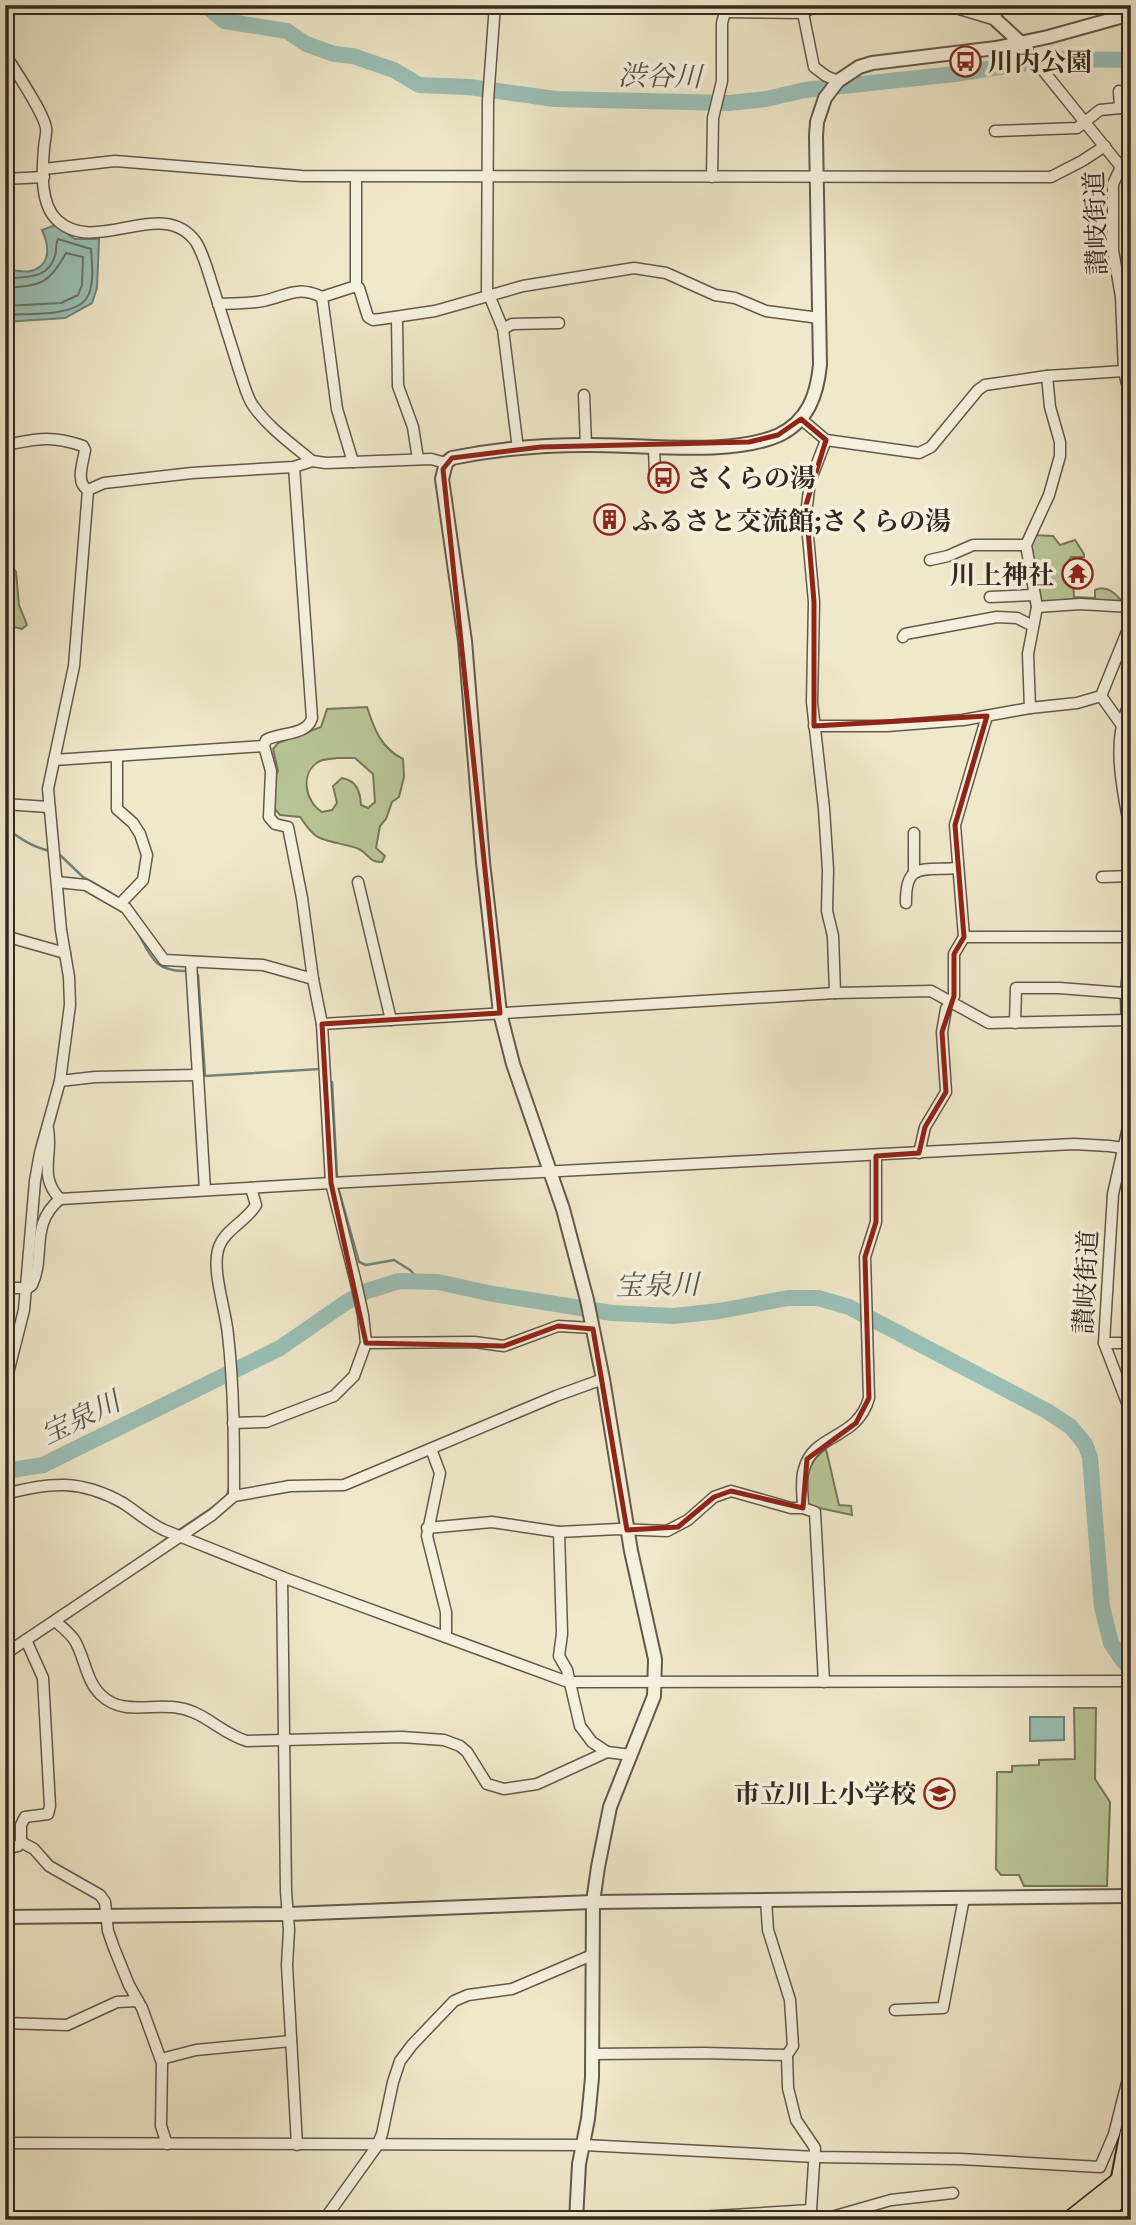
<svg xmlns="http://www.w3.org/2000/svg" width="1136" height="2225" font-family="'Gentium Book Plus','Noto Serif JP',serif">
<style>
.green{fill:#b9c697;stroke:#76785c;stroke-width:2;fill-rule:evenodd}
.water{fill:#9ac0b7;stroke:#71847b;stroke-width:2}
.lines{fill:none;stroke-linecap:round;stroke-linejoin:round}
.shore{stroke:#67746c;stroke-width:2}
.stream{stroke:#71847b;stroke-width:2.5}
.river{stroke:#9ac0b7;stroke-width:16}
.minor-casing{stroke:#63594b;stroke-width:13}
.tertiary-casing{stroke:#63594b;stroke-width:16}
.secondary-casing{stroke:#342921;stroke-width:18}
.trunk-casing{stroke:#342921;stroke-width:19}
.minor{stroke:#f5f0dd;stroke-width:10}
.tertiary{stroke:#f5f0dd;stroke-width:12}
.secondary{stroke:#f5f0dd;stroke-width:14}
.trunk{stroke:#f0e8ca;stroke-width:16}
.marked{fill:none;stroke:#8f2418;stroke-width:5;stroke-linejoin:round}
.labels{text-anchor:middle;dominant-baseline:central;stroke-width:7;stroke-linejoin:round;paint-order:stroke}
.poi-label{font-size:26px;font-weight:bold;fill:#342921;stroke:#f5f0dd;text-anchor:start}
.street-label{font-size:26px;fill:#342921;stroke:#f5f0dd}
.water-label{font-size:28px;font-style:italic;fill:#53564e;stroke:#f5f0dd}
</style>
<rect width="100%" height="100%" fill="#f0e8ca"/>
<filter id="stains"><feTurbulence type="fractalNoise" baseFrequency=".00286" numOctaves="4"/><feColorMatrix values="0 0 0 0 .2 0 0 0 0 .09 0 0 0 0 .02 0 0 0 .5 -.17"/></filter>
<radialGradient id="worn" r=".72"><stop offset=".6" stop-color="#630" stop-opacity="0"/><stop offset="1" stop-color="#630" stop-opacity=".3"/></radialGradient>
<g class="green">
<path d="M 1033,535 L 1053,536 L 1060,545 L 1075,540 L 1084,554 L 1084,557 L 1071,557 L 1068,562 L 1067,582 L 1073,584 L 1074,597 L 1095,598 L 1095,590 C 1105,585 1113,591 1120,599 L 1119,602 L 1041,604 L 1029,545 Z"/>
<path d="M 5,555 L 16,572 L 19,605 L 27,625 L 22,629 L 5,625 Z"/>
<path d="M 367,707 C 374,729 381,748 403,759 L 404,777 L 399,797 L 392,802 L 386,819 L 380,826 L 376,848 L 385,856 L 382,862 C 369,863 369,854 359,849 C 346,844 332,843 320,838 C 311,834 306,825 300,817 L 280,815 L 274,808 L 273,781 L 278,771 L 273,749 L 278,743 L 321,727 L 327,709 ZM 337,758 L 355,758 L 373,774 L 375,802 L 368,808 L 361,805 C 360,791 357,781 342,778 L 333,786 L 337,803 L 332,810 L 322,812 C 305,802 299,772 320,761 C 325,759 332,759 337,758 Z"/>
<path d="M 826,1449 L 839,1505 L 851,1506 L 852,1515 L 810,1506 L 806,1503 C 806,1481 805,1463 826,1449 Z"/>
<path d="M 1074,1708 L 1096,1708 L 1095,1779 L 1110,1802 L 1107,1886 L 1024,1886 L 1019,1875 L 1001,1875 L 996,1869 L 997,1772 L 1012,1772 L 1012,1766 L 1039,1765 L 1039,1760 L 1075,1759 Z"/>
</g>
<g class="water">
<path d="M 55,225 L 75,239 L 99,239 L 97,288 L 92,303 L 65,318 L 5,322 L 5,276 C 13,265 20,274 31,271 C 52,265 49,245 42,230 Z"/>
<path d="M 1030,1717 L 1064,1717 L 1064,1740 L 1030,1741 Z"/>
</g>
<g class="lines">
<g class="shore">
<path d="M 5,279 C 24,276 47,281 55,256 C 57,250 55,244 58,239 L 91,249 C 92,263 95,287 86,299 C 73,317 26,313 5,315"/>
<path d="M 5,288 C 40,285 48,286 66,253 L 83,257 L 82,285 L 78,295 L 61,303 L 5,306"/>
</g>
<g class="stream">
<path d="M 5,827 C 19,838 32,847 50,851"/>
<path d="M 60,855 L 83,877 L 111,893"/>
<path d="M 136,929 C 150,954 153,972 186,971 L 189,975"/>
<path d="M 195,975 L 198,975 L 205,1076 L 320,1069"/>
<path d="M 332,1082 L 337,1176"/>
<path d="M 338,1187 L 359,1262 L 366,1265 L 394,1260 L 410,1270 L 420,1281"/>
<path d="M 226,1374 L 228,1401"/>
<path d="M 176,1532 L 222,1501 L 227,1495 L 229,1488"/>
<path d="M 152,1550 L 166,1539"/>
</g>
<g class="river">
<path d="M 205,5 L 224,21 L 287,31 L 306,44 L 334,54 L 353,56 L 394,70 L 419,85 L 469,87 L 555,99 L 729,103 L 766,99 L 805,90 L 955,74 L 1052,59 L 1131,60"/>
<path d="M 5,1471 L 43,1465 L 280,1348 L 345,1303 L 367,1291 L 399,1281 L 438,1282 L 493,1294 L 612,1313 L 674,1316 L 719,1311 L 788,1298 L 818,1298 L 849,1307 L 1047,1411 L 1071,1427 L 1085,1444 L 1090,1457 L 1102,1607 L 1111,1643 L 1123,1661 L 1131,1667"/>
</g>
<defs>
<g id="minor">
<path d="M 495,5 L 488,100 L 487,290 L 503,329 L 518,449"/>
<path d="M 946,5 L 996,20"/>
<path d="M 725,12 L 803,13 L 817,5"/>
<path d="M 803,13 L 814,67 L 826,76 L 838,81"/>
<path d="M 1021,43 L 1121,167 L 1131,175"/>
<path d="M 5,54 C 14,69 44,113 46,128 C 47,134 44,143 44,149 C 42,171 40,204 57,220 C 96,257 162,195 196,242 C 204,255 208,272 213,287 C 222,315 231,344 240,373 C 244,384 247,398 254,407 C 269,428 293,445 312,461"/>
<path d="M 1119,91 L 1120,108"/>
<path d="M 995,131 L 1077,128 L 1100,110 L 1131,107"/>
<path d="M 1121,167 L 1113,184 L 1113,250 L 1121,297 L 1124,371 L 1131,401"/>
<path d="M 44,169 L 115,161 L 302,176 L 1051,177 L 1082,161 L 1105,146"/>
<path d="M 712,177 L 713,118 L 722,81 L 722,23 L 725,12 L 721,5"/>
<path d="M 5,179 L 44,177"/>
<path d="M 356,286 L 356,177"/>
<path d="M 322,297 L 337,409 L 353,462"/>
<path d="M 218,304 C 233,303 248,304 263,301 C 287,296 296,285 322,297 L 356,286 L 359,288 L 368,317 L 373,320 L 381,319 L 435,311 L 523,286 L 634,268 L 666,273 L 715,295 L 735,298 L 766,311 L 819,318"/>
<path d="M 397,318 L 398,386 L 413,427 L 418,459"/>
<path d="M 503,329 L 512,324 L 559,323"/>
<path d="M 584,395 L 586,445"/>
<path d="M 801,419 L 826,440 L 919,453 L 931,447 L 978,390 L 985,385 L 1047,376 L 1124,371"/>
<path d="M 826,440 L 810,482 L 806,514 L 814,602 L 812,702 L 824,809 L 828,870 L 827,911 L 833,936 L 835,993"/>
<path d="M 5,445 C 38,439 50,435 83,446 L 85,450 C 83,463 75,483 88,490"/>
<path d="M 654,447 L 655,477"/>
<path d="M 88,490 L 104,483 L 192,473 L 294,467 L 312,461 L 326,463 L 431,459 L 446,463"/>
<path d="M 930,560 L 948,556 L 973,545 L 1026,545"/>
<path d="M 990,597 L 1034,595"/>
<path d="M 1037,607 L 1080,604 L 1131,607"/>
<path d="M 903,637 L 905,634 L 997,617 L 1017,618 L 1033,626"/>
<path d="M 1101,696 L 1131,622"/>
<path d="M 1101,696 L 1121,724"/>
<path d="M 1131,701 C 1109,741 1124,794 1131,836"/>
<path d="M 1030,708 L 1028,654 L 1037,607 L 1026,545 L 1049,495 L 1060,456 L 1060,442 L 1050,407 L 1047,376"/>
<path d="M 814,726 L 887,726 L 963,720 L 1030,708 L 1077,703 L 1101,696"/>
<path d="M 117,756 L 117,809 L 133,823 L 140,834 L 147,855 L 143,880 L 120,904"/>
<path d="M 54,760 L 264,746"/>
<path d="M 5,804 L 48,807"/>
<path d="M 914,833 L 914,872"/>
<path d="M 1102,877 L 1131,876"/>
<path d="M 57,882 L 86,885 L 126,908 L 164,960 L 263,965 L 313,979"/>
<path d="M 358,882 L 391,1020"/>
<path d="M 906,903 C 905,861 924,871 958,868"/>
<path d="M 5,936 L 65,953"/>
<path d="M 964,937 L 1131,937"/>
<path d="M 1131,954 C 1125,985 1124,1012 1131,1043"/>
<path d="M 191,962 L 205,1190"/>
<path d="M 1015,1023 L 1016,988 L 1059,988 L 1124,993"/>
<path d="M 322,1024 L 835,993 L 931,991 L 989,1023 L 1126,1020"/>
<path d="M 60,1081 L 95,1077 L 198,1075"/>
<path d="M 1131,1114 L 1113,1194 L 1104,1343 L 1129,1408 L 1131,1449"/>
<path d="M 919,1153 L 925,1127 L 946,1092 L 942,1032 L 946,1009 L 954,996 L 954,954 L 964,937 L 955,825 L 987,716"/>
<path d="M 60,1199 L 331,1183 L 1074,1144 L 1109,1146 L 1131,1149"/>
<path d="M 5,1288 L 28,1288 L 32,1285 C 46,1255 29,1225 60,1199 C 38,1176 53,1156 48,1129"/>
<path d="M 366,1343 L 474,1342 L 504,1346 L 558,1326 L 593,1328"/>
<path d="M 1104,1343 L 1131,1343"/>
<path d="M 5,1385 L 24,1310 L 35,1181 L 40,1153 L 60,1081 L 70,1005 L 69,977 L 61,930 L 48,789 L 74,666 L 88,490"/>
<path d="M 233,1423 L 266,1422 L 334,1396 L 354,1376 L 366,1343 L 363,1315 L 356,1283 L 331,1183 L 322,1024 L 313,979 L 302,898 L 288,827 L 275,824 L 269,817 L 271,771 L 264,746 L 266,740 C 280,732 307,736 312,718 L 294,467"/>
<path d="M 431,1449 L 440,1473 L 427,1536 L 446,1612 L 446,1637"/>
<path d="M 5,1494 C 50,1482 81,1479 123,1503 C 137,1512 149,1523 164,1530 L 282,1577 L 568,1682 L 1131,1681"/>
<path d="M 234,1496 C 234,1442 234,1388 228,1335 C 226,1311 212,1272 218,1250 C 223,1230 246,1222 256,1205 L 251,1188"/>
<path d="M 427,1528 L 492,1522 L 559,1532 L 618,1529 L 667,1531 L 688,1520 L 714,1497 L 731,1491 L 791,1508 L 803,1508"/>
<path d="M 559,1532 L 562,1634 L 559,1656 L 567,1670 L 580,1726 L 592,1742 L 607,1752"/>
<path d="M 282,1577 L 286,1891 L 289,1930 L 287,1965 L 297,2145"/>
<path d="M 56,1622 C 63,1628 70,1633 75,1641 C 85,1658 86,1681 101,1695 C 122,1716 152,1703 179,1708 C 205,1712 222,1734 247,1741 L 402,1737 L 444,1740 L 460,1746 L 467,1752 L 487,1784 L 504,1789 L 537,1784 L 607,1752 L 631,1755"/>
<path d="M 5,1654 L 212,1515 L 234,1496 L 290,1486 L 344,1485 L 556,1396 L 603,1379"/>
<path d="M 824,1682 L 815,1512 L 803,1508 C 803,1495 800,1481 804,1469 C 814,1432 857,1441 869,1398 L 865,1257 L 876,1222 L 876,1156"/>
<path d="M 21,1842 L 34,1849 L 49,1866 L 100,1895 L 105,1902 L 108,1931 L 114,1948 L 129,1985 L 142,2008 L 162,2063 L 161,2126 L 167,2144"/>
<path d="M 5,1849 L 18,1846 L 21,1842 L 21,1825 L 25,1817 L 48,1814 L 50,1806 L 43,1678 L 26,1640"/>
<path d="M 766,1900 L 768,1930 L 790,2000 L 793,2046 L 787,2055 L 788,2088 L 796,2120 L 815,2148 L 811,2210 L 815,2220"/>
<path d="M 895,2010 L 943,2008 L 964,1898"/>
<path d="M 5,2023 L 67,2025 L 117,2002 L 138,2001"/>
<path d="M 592,2054 L 704,2053 L 787,2055"/>
<path d="M 161,2059 L 196,2050 L 291,2041"/>
<path d="M 5,2143 L 584,2145 L 816,2157 L 960,2159 L 1100,2167 L 1114,2134 L 1131,2067"/>
<path d="M 324,2220 L 377,2146 L 382,2134 L 393,2082 L 400,2061 L 412,2045 L 454,2001 L 468,1995 L 512,1989 L 592,1955"/>
<path d="M 651,2220 L 811,2210"/>
<path d="M 821,2220 L 891,2200 L 953,2193"/>
</g>
<g id="tertiary">
<path d="M 990,5 L 996,20 L 1021,43"/>
<path d="M 5,1917 L 288,1914 L 593,1902 L 1131,1896"/>
<path d="M 576,2220 L 579,2164 L 588,2119 L 592,2078 L 593,1902 L 598,1867 L 610,1807 L 654,1696 L 655,1659 L 631,1551 L 603,1379 L 587,1300 L 563,1209 L 513,1064 L 500,1013 L 483,862 L 465,641 L 442,479 L 446,463 L 452,458 C 496,449 542,445 586,445 C 640,444 730,457 779,435 C 808,421 817,395 820,365 L 816,136 L 817,122 L 825,98 L 838,81 L 859,67 L 872,63 L 996,48 L 1048,37 L 1131,14"/>
</g>
<path id="secondary" d="M 1111,2220 L 1131,2115"/>
<g id="trunk">
<path d="M 1069,2220 L 1131,2171"/>
<path d="M 1093,2220 L 1131,2191"/>
</g>
</defs>
<use href="#minor" class="minor-casing"/>
<use href="#tertiary" class="tertiary-casing"/>
<use href="#secondary" class="secondary-casing"/>
<use href="#trunk" class="trunk-casing"/>
<use href="#minor" class="minor"/>
<use href="#tertiary" class="tertiary"/>
<use href="#secondary" class="secondary"/>
<use href="#trunk" class="trunk"/>
</g>
<path class="marked" d="M 801,419 L 826,440 L 806,505 L 814,602 L 814,726 L 987,716 L 955,825 L 964,937 L 954,954 L 954,996 L 942,1032 L 946,1092 L 925,1127 L 919,1153 L 876,1156 L 876,1222 L 865,1257 L 869,1398 L 856,1423 L 807,1459 L 803,1508 L 731,1491 L 714,1497 L 678,1527 L 627,1530 L 593,1329 L 558,1326 L 504,1346 L 366,1343 L 331,1183 L 322,1024 L 500,1013 L 443,469 L 452,458 L 541,447 L 749,442 L 778,435 Z"/>
<defs>
<symbol id="bus-ring" viewBox="-11 -11 22 22"><circle r="9.5" fill="#f5f0dd" stroke="#8f2418" stroke-width="1.5"/><path d="M-5-6H5V4H4V6H2V4H-2V6H-4V4H-5ZM-3.5-4V0h7V-4ZM-3.5 1.2v1.5H-2V1.2ZM2 1.2v1.5H3.5V1.2Z" fill="#8f2418"/></symbol>
<symbol id="building-ring" viewBox="-11 -11 22 22"><circle r="9.5" fill="#f5f0dd" stroke="#8f2418" stroke-width="1.5"/><path d="M-4-6H4V6H1V3H-1V6H-4ZM-2.5-4.3h1.7v1.8h-1.7ZM.8-4.3h1.7v1.8H.8ZM-2.5-1h1.7V.8h-1.7ZM.8-1h1.7V.8H.8Z" fill="#8f2418"/></symbol>
<symbol id="temple-ring" viewBox="-11 -11 22 22"><circle r="9.5" fill="#f5f0dd" stroke="#8f2418" stroke-width="1.5"/><path d="M0-6L5-2H3V0L6.5 2.5H4V6H1.5V3h-3V6H-4V2.5H-6.5L-3 0V-2H-5Z" fill="#8f2418"/></symbol>
<symbol id="school-ring" viewBox="-11 -11 22 22"><circle r="9.5" fill="#f5f0dd" stroke="#8f2418" stroke-width="1.5"/><path d="M0-5L7-2L0 1L-7-2ZM-4 1L0 2.5L4 1V4Q0 6-4 4Z" fill="#8f2418"/></symbol>
</defs>
<g fill-rule="evenodd">
<use href="#bus-ring" x="948" y="44" width="35" height="35"/>
<use href="#bus-ring" x="646" y="460" width="35" height="35"/>
<use href="#building-ring" x="592" y="502" width="35" height="35"/>
<use href="#temple-ring" x="1060" y="556" width="35" height="35"/>
<use href="#school-ring" x="922" y="1776" width="35" height="35"/>
</g>
<g class="labels">
<g class="poi-label">
<text x="988" y="61">川内公園</text>
<text x="686" y="477">さくらの湯</text>
<text x="632" y="520">ふるさと交流館;さくらの湯</text>
<text x="1054" y="574" text-anchor="end">川上神社</text>
<text x="916" y="1793" text-anchor="end">市立川上小学校</text>
</g>
<g class="street-label">
<text transform="translate(1095 223) rotate(-92)">讃岐街道</text>
<text transform="translate(1085 1282) rotate(-87)">讃岐街道</text>
</g>
<g class="water-label">
<text transform="translate(660 75) rotate(1)">渋谷川</text>
<text transform="translate(657 1284) rotate(-1)">宝泉川</text>
<text transform="translate(80 1417) rotate(-26)">宝泉川</text>
</g>
</g>
<rect width="1136" height="2225" fill="none" stroke="#f0e8ca" stroke-width="28"/>
<rect x="7" y="7" width="1122" height="2211" fill="none" stroke="#342921" stroke-width="3.5"/>
<rect x="14" y="14" width="1108" height="2197" fill="none" stroke="#342921" stroke-width="2"/>
<rect width="100%" height="100%" filter="url(#stains)"/>
<rect width="100%" height="100%" fill="url(#worn)"/>
</svg>
